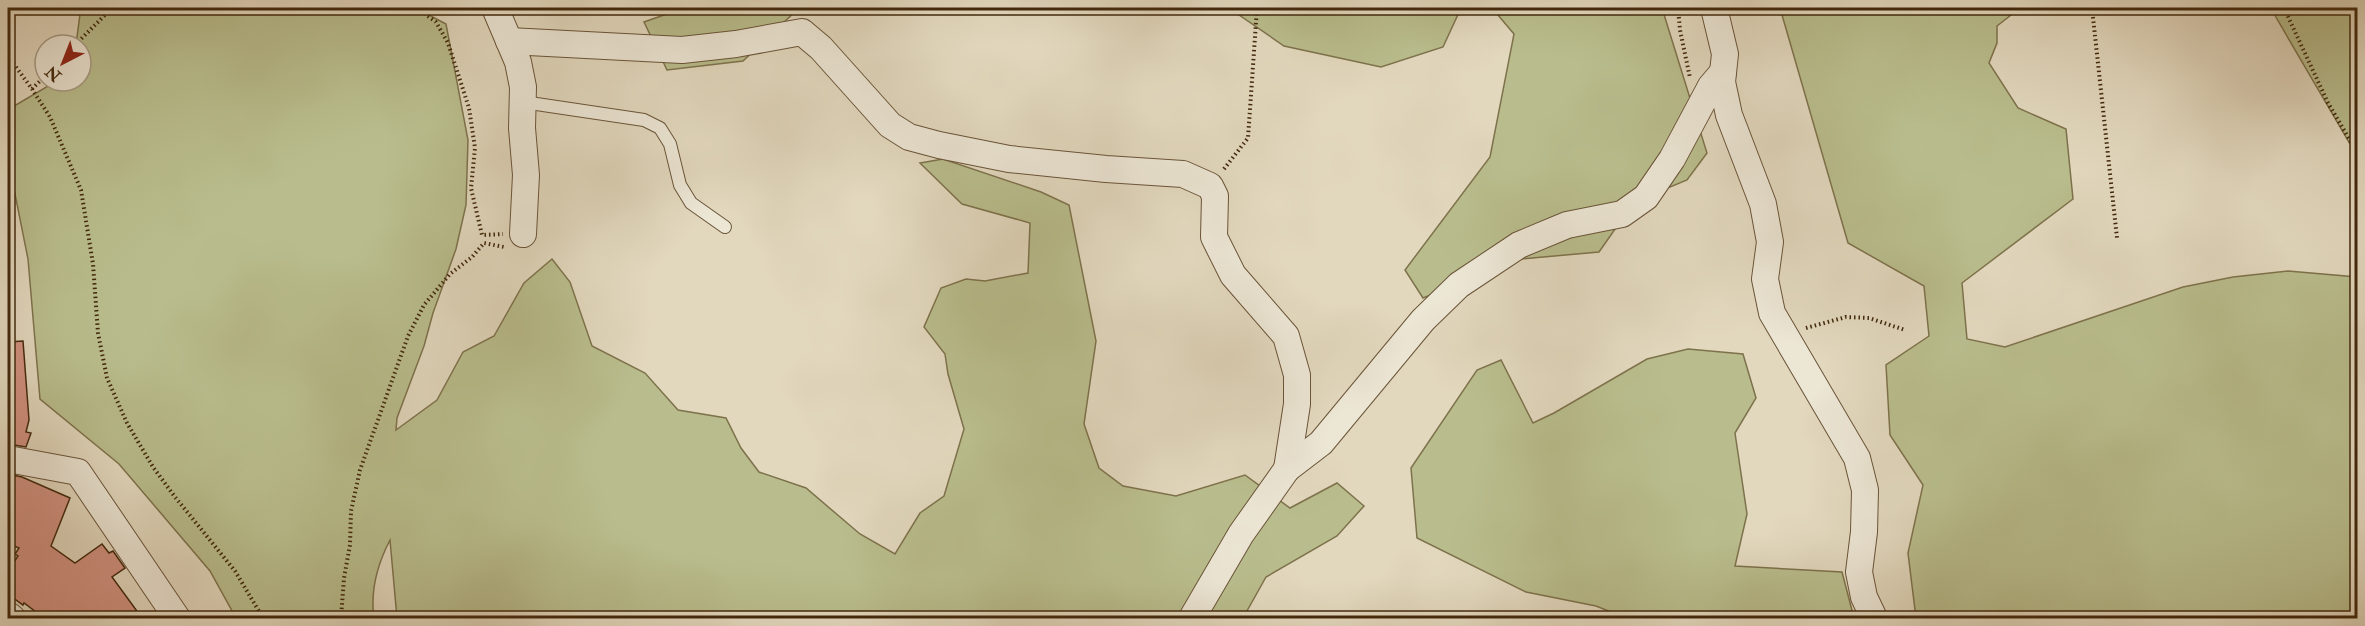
<svg xmlns="http://www.w3.org/2000/svg" width="2365" height="626" font-family="'IM FELL Double Pica',serif">
<style>
.green{fill:#b9bd8d;stroke:#7e724c;stroke-width:1.5}
.building{fill:#d19180;stroke:#42280c;stroke-width:1.5}
.lines{fill:none;stroke-linecap:round;stroke-linejoin:round}
.service-casing{stroke:#6a5438;stroke-width:14}
.minor-casing{stroke:#6a5438;stroke-width:28}
.path{stroke:#42280c;stroke-width:4;stroke-dasharray:1.5 3;stroke-linecap:butt}
.service{stroke:#ece6d5;stroke-width:12}
.minor{stroke:#ece6d5;stroke-width:26}
</style>
<rect width="100%" height="100%" fill="#e2d8be"/>
<filter id="stains"><feTurbulence type="fractalNoise" baseFrequency=".00333" numOctaves="4"/><feColorMatrix values="0 0 0 0 .2 0 0 0 0 .09 0 0 0 0 .02 0 0 0 .5 -.17"/></filter>
<radialGradient id="worn" r=".72"><stop offset=".6" stop-color="#630" stop-opacity="0"/><stop offset="1" stop-color="#630" stop-opacity=".3"/></radialGradient>
<g class="green">
<path d="M 84,8 L 416,8 L 446,24 L 468,140 L 466,205 L 456,249 L 433,313 L 424,346 L 397,418 L 396,430 L 437,400 L 463,352 L 494,336 L 524,283 L 552,259 L 570,282 L 592,346 L 645,373 L 678,410 L 726,418 L 741,448 L 759,472 L 806,488 L 860,534 L 895,554 L 920,513 L 944,496 L 964,429 L 948,374 L 945,354 L 924,327 L 941,288 L 966,279 L 985,281 L 1028,273 L 1030,223 L 962,204 L 920,163 L 943,159 L 1041,192 L 1069,205 L 1096,341 L 1084,424 L 1099,468 L 1123,486 L 1176,496 L 1245,475 L 1290,508 L 1337,483 L 1364,506 L 1337,536 L 1266,577 L 1243,618 L 397,618 L 390,540 C 377,565 370,590 374,618 L 236,618 L 210,571 L 119,464 L 40,399 L 28,259 L 8,159 L 9,109 L 50,85 L 53,81 L 81,81 L 81,45 L 76,45 L 80,14 Z"/>
<path d="M 684,8 L 799,8 L 743,61 L 667,70 L 644,22 Z"/>
<path d="M 1229,8 L 1461,8 L 1443,47 L 1381,67 L 1284,46 Z"/>
<path d="M 1492,8 L 1662,8 L 1707,153 L 1687,180 L 1634,202 L 1599,252 L 1521,259 L 1423,298 L 1405,270 L 1490,157 L 1514,34 Z"/>
<path d="M 1780,8 L 2020,8 L 1997,26 L 1997,43 L 1989,63 L 2018,108 L 2066,129 L 2073,199 L 1962,283 L 1967,339 L 2005,347 L 2183,287 L 2233,277 L 2288,271 L 2357,277 L 2357,618 L 1916,618 L 1908,553 L 1923,485 L 1890,435 L 1886,365 L 1929,336 L 1924,286 L 1848,243 Z"/>
<path d="M 2271,8 L 2357,8 L 2357,156 L 2277,19 Z"/>
<path d="M 1688,349 L 1743,354 L 1756,398 L 1735,433 L 1747,514 L 1735,566 L 1842,572 L 1854,618 L 1626,618 L 1596,606 L 1526,592 L 1417,538 L 1411,468 L 1477,370 L 1501,360 L 1533,423 L 1554,413 L 1647,359 Z"/>
</g>
<g class="building">
<path d="M 23,341 L 29,420 L 26,432 L 31,433 L 26,447 L 8,444 L 8,342 Z"/>
<path d="M 8,474 L 22,477 L 70,498 L 51,546 L 75,563 L 102,544 L 109,553 L 113,551 L 125,568 L 112,577 L 142,618 L 44,618 L 24,603 L 23,605 L 8,594 L 8,571 L 18,556 L 15,554 L 19,548 L 8,543 Z"/>
</g>
<g class="lines">
<defs>
<path id="service" d="M 523,102 L 644,120 L 660,128 L 670,144 L 680,185 L 691,203 L 725,227"/>
<g id="minor">
<path d="M 495,8 L 518,62 L 523,87 L 522,128 L 526,175 L 523,234"/>
<path d="M 1714,8 L 1725,54 L 1722,82 L 1729,115 L 1763,204 L 1770,242 L 1765,279 L 1772,313 L 1857,458 L 1865,490 L 1864,532 L 1859,572 L 1864,597 L 1874,618"/>
<path d="M 509,41 L 682,50 L 736,44 L 802,32 L 821,48 L 890,125 L 909,137 L 939,145 L 1009,159 L 1106,169 L 1183,174 L 1210,186 L 1215,196 L 1214,237 L 1233,275 L 1286,336 L 1297,375 L 1297,404 L 1287,469"/>
<path d="M 8,459 L 78,472 L 177,618"/>
<path d="M 8,615 L 12,618"/>
<path d="M 1192,618 L 1241,534 L 1287,469 L 1321,443 L 1423,320 L 1459,285 L 1519,245 L 1567,225 L 1622,214 L 1646,197 L 1672,159 L 1711,86 L 1723,72"/>
</g>
</defs>
<use href="#service" class="service-casing"/>
<use href="#minor" class="minor-casing"/>
<g class="path">
<path d="M 417,8 L 436,22 L 448,43 L 469,108 L 475,148 L 471,188 L 482,235 L 503,234"/>
<path d="M 1678,8 L 1680,30 L 1690,78"/>
<path d="M 2092,8 L 2117,238"/>
<path d="M 2284,8 L 2328,103 L 2358,154"/>
<path d="M 75,45 L 112,8"/>
<path d="M 8,56 L 32,89 L 50,117 L 81,190 L 93,264 L 98,333 L 107,378 L 127,423 L 153,467 L 175,497 L 235,571 L 263,618"/>
<path d="M 32,89 L 45,76"/>
<path d="M 1224,169 L 1248,138 L 1257,8"/>
<path d="M 1806,328 L 1846,317 L 1869,318 L 1905,330"/>
<path d="M 341,618 L 344,578 L 350,545 L 351,511 L 360,470 L 408,336 L 424,305 L 450,274 L 472,257 L 484,243 L 504,247"/>
</g>
<use href="#service" class="service"/>
<use href="#minor" class="minor"/>
</g>
<rect width="2365" height="626" fill="none" stroke="#e2d8be" stroke-width="30"/>
<rect x="9" y="9" width="2347" height="608" fill="none" stroke="#42280c" stroke-width="3"/>
<rect x="15" y="15" width="2335" height="596" fill="none" stroke="#42280c" stroke-width="1.5"/>
<g transform="translate(63 63) rotate(222)"><circle r="28" fill="#ece6d5" stroke="#a89a85" stroke-width="1.5"/>
<path d="M0-4.5L10 22L0 15L-10 22Z" fill="#8f2418"/>
<text y="-9" font-size="16" font-weight="bold" text-anchor="middle" fill="#42280c">N</text>
</g>
<rect width="100%" height="100%" filter="url(#stains)"/>
<rect width="100%" height="100%" fill="url(#worn)"/>
</svg>
